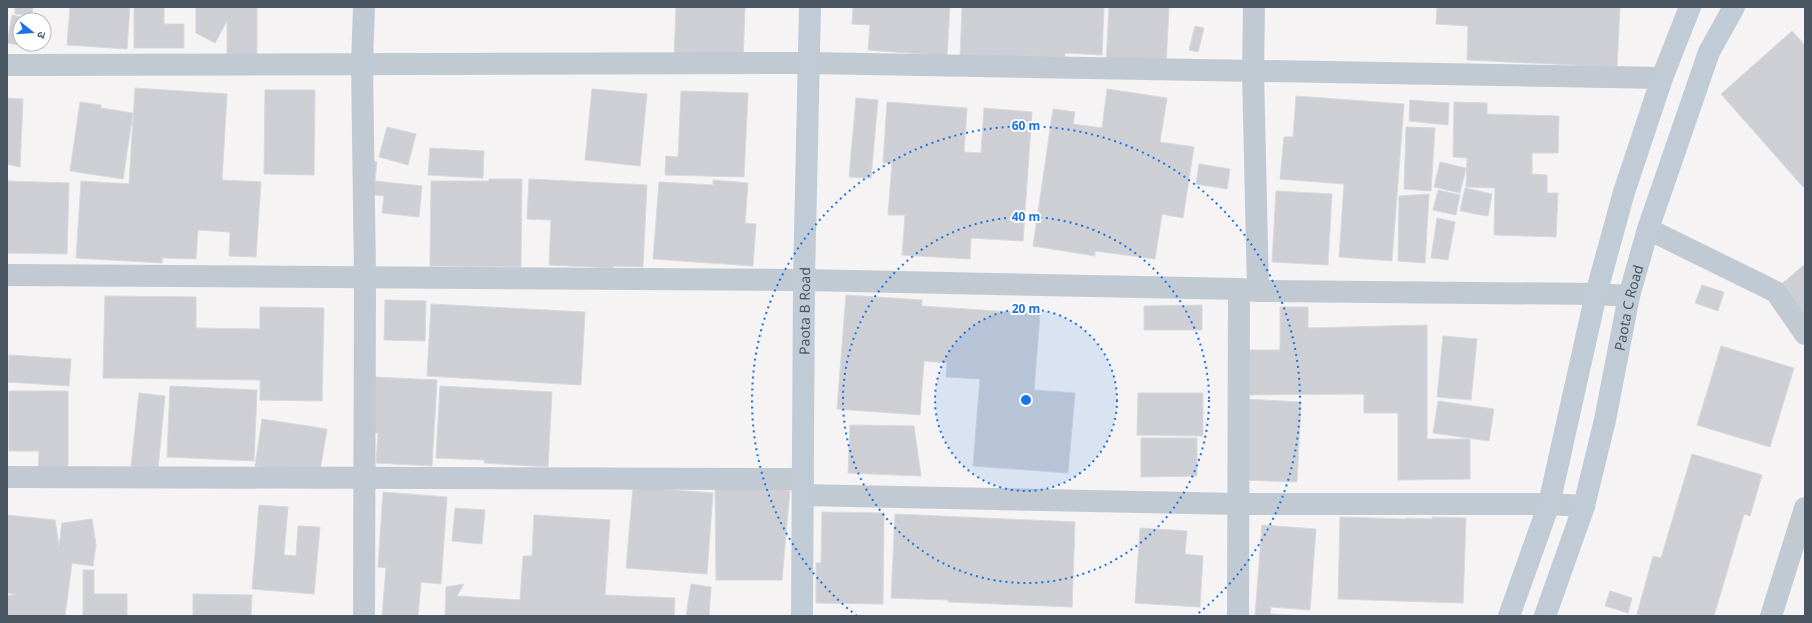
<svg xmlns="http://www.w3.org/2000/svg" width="1812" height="623" font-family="'Noto Sans','Noto Sans Devanagari',sans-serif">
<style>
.building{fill:#cdcfd5;stroke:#d7d9de}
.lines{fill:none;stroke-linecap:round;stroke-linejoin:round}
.street{stroke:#c1cad2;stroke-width:22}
.secondary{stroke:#c1cbd6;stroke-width:22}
.ring{fill:none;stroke:#1a73e8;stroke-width:2;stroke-dasharray:2 4}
.labels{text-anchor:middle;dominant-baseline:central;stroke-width:4;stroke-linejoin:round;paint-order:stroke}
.street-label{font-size:14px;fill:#4a5661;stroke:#fff}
.centre{fill:#1a73e8;stroke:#fff;stroke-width:2}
.ring-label{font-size:12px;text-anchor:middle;font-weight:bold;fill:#1a73e8;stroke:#fff;stroke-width:4;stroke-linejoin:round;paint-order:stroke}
</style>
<rect width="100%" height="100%" fill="#f5f3f3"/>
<g class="building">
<path d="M 15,7 L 33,7 L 32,15 L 15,14 Z"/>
<path d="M 70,7 L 130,7 L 127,49 L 67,45 Z"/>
<path d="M 134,7 L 257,7 L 257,51 L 256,54 L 227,54 L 227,21 L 215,43 L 196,33 L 196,7 L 164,7 L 164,24 L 184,24 L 184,48 L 134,48 Z"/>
<path d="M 676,7 L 745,7 L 743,62 L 674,60 Z"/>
<path d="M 853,7 L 950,7 L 947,56 L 868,50 L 870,25 L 852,24 Z"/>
<path d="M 962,7 L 1104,7 L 1102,55 L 1065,53 L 1065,57 L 1025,56 L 1025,63 L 960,60 Z"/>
<path d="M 1109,7 L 1169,7 L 1166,65 L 1106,63 Z"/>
<path d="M 1437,7 L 1620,7 L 1617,67 L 1467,60 L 1468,26 L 1436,24 Z"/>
<path d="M 12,15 L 29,19 L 20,20 L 20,44 L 25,44 L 24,46 L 7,43 Z"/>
<path d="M 1195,26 L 1204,28 L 1198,52 L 1189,50 Z"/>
<path d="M 1792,31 L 1805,45 L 1805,185 L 1803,187 L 1721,94 Z"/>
<path d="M 135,88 L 227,94 L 222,180 L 261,182 L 256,257 L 229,256 L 230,232 L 198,230 L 196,259 L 162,258 L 162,263 L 76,258 L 81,181 L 129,184 Z"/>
<path d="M 592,89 L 647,94 L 640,166 L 585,160 Z"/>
<path d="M 1107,89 L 1167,98 L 1160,142 L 1194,147 L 1183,218 L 1162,214 L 1155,259 L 1095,251 L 1095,256 L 1033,246 L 1053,109 L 1075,112 L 1073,124 L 1102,128 Z"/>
<path d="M 265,90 L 315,90 L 314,175 L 264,174 Z"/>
<path d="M 681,91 L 748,93 L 744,177 L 665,175 L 666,156 L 678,157 Z"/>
<path d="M 1296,96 L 1404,104 L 1392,261 L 1339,257 L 1344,184 L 1280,179 L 1284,137 L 1293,137 Z"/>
<path d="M 7,98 L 23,99 L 20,167 L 7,164 Z"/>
<path d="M 856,98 L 878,100 L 871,178 L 849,177 Z"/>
<path d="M 1410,100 L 1449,103 L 1448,125 L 1409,121 Z"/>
<path d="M 80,102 L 101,105 L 101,108 L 133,113 L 123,179 L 70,171 Z"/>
<path d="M 887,102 L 967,108 L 964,152 L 981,153 L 984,108 L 1032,112 L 1023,241 L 971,238 L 970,259 L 902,255 L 905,215 L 888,215 L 892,163 L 883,163 Z"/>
<path d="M 1454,102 L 1487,103 L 1487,114 L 1559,116 L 1558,153 L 1532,153 L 1532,174 L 1547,175 L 1547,193 L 1558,193 L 1556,237 L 1494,235 L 1495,188 L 1466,187 L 1467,158 L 1453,157 Z"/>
<path d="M 387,127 L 416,134 L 408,165 L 379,157 Z"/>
<path d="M 1406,127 L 1435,128 L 1431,191 L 1404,189 Z"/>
<path d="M 430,148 L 484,151 L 483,178 L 428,175 Z"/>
<path d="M 368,160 L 377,162 L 375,181 L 422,186 L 419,217 L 382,213 L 384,196 L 364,194 Z"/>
<path d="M 1440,162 L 1466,168 L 1460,193 L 1434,187 Z"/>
<path d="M 1199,164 L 1230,169 L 1227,189 L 1196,184 Z"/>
<path d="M 489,179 L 522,179 L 521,267 L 430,266 L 431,181 L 489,181 Z"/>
<path d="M 529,179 L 647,185 L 643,267 L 613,266 L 613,268 L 549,265 L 551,220 L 527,219 Z"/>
<path d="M 713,180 L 748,183 L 745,223 L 756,224 L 753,266 L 653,259 L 659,182 L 713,185 Z"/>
<path d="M 7,181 L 69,183 L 67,254 L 7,253 Z"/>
<path d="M 1465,188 L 1492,194 L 1488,216 L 1460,211 Z"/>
<path d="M 1438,190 L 1460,195 L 1456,215 L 1433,210 Z"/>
<path d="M 1276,191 L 1332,194 L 1328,265 L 1272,262 Z"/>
<path d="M 1429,194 L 1425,263 L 1398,261 L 1399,196 Z"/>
<path d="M 1437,218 L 1455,222 L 1448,260 L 1431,258 Z"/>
<path d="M 1805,264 L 1805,321 L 1777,288 Z"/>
<path d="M 1702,285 L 1724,292 L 1718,311 L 1695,303 Z"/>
<path d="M 846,295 L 922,300 L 922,306 L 1040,314 L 1034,390 L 1075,393 L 1068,473 L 973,466 L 980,379 L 946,377 L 947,363 L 924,361 L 920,415 L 837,409 Z"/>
<path d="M 105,296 L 196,297 L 196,328 L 260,329 L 260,307 L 324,308 L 322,401 L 260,400 L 260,380 L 103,378 Z"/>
<path d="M 385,300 L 426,301 L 425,341 L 384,340 Z"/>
<path d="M 431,304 L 585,312 L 581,385 L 427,376 Z"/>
<path d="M 1202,305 L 1202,330 L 1144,330 L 1144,306 Z"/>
<path d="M 1280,307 L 1308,307 L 1308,328 L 1427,325 L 1427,439 L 1470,439 L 1470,479 L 1398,480 L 1398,413 L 1364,413 L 1364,394 L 1240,395 L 1240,350 L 1280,350 Z"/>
<path d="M 1443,336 L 1477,339 L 1471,400 L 1437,397 Z"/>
<path d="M 1721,346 L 1794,368 L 1770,447 L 1697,425 Z"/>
<path d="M 9,355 L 71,359 L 69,386 L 8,382 Z"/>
<path d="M 373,377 L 437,380 L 432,466 L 376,463 L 378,433 L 370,433 Z"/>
<path d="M 170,386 L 257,390 L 254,461 L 167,457 Z"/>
<path d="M 440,386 L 552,392 L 548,467 L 484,463 L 485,460 L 436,458 Z"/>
<path d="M 9,391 L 68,391 L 68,471 L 38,471 L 39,451 L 9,451 Z"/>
<path d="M 139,393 L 165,396 L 158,469 L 131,466 Z"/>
<path d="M 1138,393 L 1203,393 L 1203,436 L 1137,435 Z"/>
<path d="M 1245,399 L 1301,402 L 1297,482 L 1241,480 Z"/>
<path d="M 1438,401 L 1494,409 L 1489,441 L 1433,433 Z"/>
<path d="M 262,419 L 327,429 L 319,477 L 255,466 Z"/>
<path d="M 850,425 L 914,426 L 921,476 L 848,473 Z"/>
<path d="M 1141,438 L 1197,438 L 1197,476 L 1141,477 Z"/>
<path d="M 1692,454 L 1762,475 L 1750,516 L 1744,514 L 1714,616 L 1643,616 L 1637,614 L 1653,556 L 1661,558 Z"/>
<path d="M 715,485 L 790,490 L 782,580 L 716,580 Z"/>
<path d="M 633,487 L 713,493 L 707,574 L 626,568 Z"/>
<path d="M 383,492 L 447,497 L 441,584 L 421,582 L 418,616 L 382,616 L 386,568 L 378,567 Z"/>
<path d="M 259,505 L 288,507 L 284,555 L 296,556 L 298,526 L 320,527 L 314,594 L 252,589 Z"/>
<path d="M 455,508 L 485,510 L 482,544 L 452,541 Z"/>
<path d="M 822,512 L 884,513 L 883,604 L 816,603 L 816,563 L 821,563 Z"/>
<path d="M 895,514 L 1075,522 L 1072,607 L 948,602 L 948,600 L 891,598 Z"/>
<path d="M 7,515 L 55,520 L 59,546 L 62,523 L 92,519 L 96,545 L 93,566 L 72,563 L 65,616 L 7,616 L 7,596 L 16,594 L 7,593 Z"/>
<path d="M 534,515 L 610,520 L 605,595 L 675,598 L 674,616 L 445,616 L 446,587 L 464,584 L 457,596 L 520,600 L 523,556 L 532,556 Z"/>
<path d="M 1340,517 L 1406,519 L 1406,518 L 1432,519 L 1432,517 L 1466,518 L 1463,603 L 1338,599 Z"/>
<path d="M 1262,525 L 1316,529 L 1310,610 L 1271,607 L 1270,614 L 1301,616 L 1255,616 Z"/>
<path d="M 1140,528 L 1187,531 L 1185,554 L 1203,556 L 1200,607 L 1135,603 Z"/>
<path d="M 83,570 L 94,570 L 94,594 L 127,594 L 127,616 L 83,616 Z"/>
<path d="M 691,584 L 711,587 L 709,616 L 686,616 Z"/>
<path d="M 1610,591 L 1632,598 L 1628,613 L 1605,606 Z"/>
<path d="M 193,594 L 252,595 L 251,616 L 193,616 Z"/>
</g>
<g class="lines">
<g class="street">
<path d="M 364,7 L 362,64 L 365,277 L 364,616"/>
<path d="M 7,65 L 809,63 L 1662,78"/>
<path d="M 1648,229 L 1776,292 L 1805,334"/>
<path d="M 7,275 L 804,280 L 1239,289 L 1258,291 L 1253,71 L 1254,7"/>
<path d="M 1258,291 L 1596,294 L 1629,296"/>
<path d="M 7,477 L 803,479"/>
<path d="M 803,495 L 1239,504 L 1549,504 L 1584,506"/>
<path d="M 1238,616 L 1239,289"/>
<path d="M 1771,616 L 1805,508"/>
</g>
<g class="secondary">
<path id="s1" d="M 802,616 L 804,280 L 810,7"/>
<path d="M 1509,616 L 1549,504 L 1596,294 L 1624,192 L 1662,78 L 1690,7"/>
<path id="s2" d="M 1545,616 L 1584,506 L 1605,420 L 1629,296 L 1648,229 L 1709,52 L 1734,7"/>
</g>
</g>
<circle cx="1026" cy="400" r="91" fill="#1a73e8" fill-opacity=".12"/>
<g class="ring">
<circle cx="1026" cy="400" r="91"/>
<circle cx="1026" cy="400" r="183"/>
<path d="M857 616A274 274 0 1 1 1195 616"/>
</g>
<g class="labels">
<g class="street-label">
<text stroke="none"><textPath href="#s2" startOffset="320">Paota C Road</textPath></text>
<text stroke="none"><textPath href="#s1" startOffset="305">Paota B Road</textPath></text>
</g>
</g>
<circle cx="1026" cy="400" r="6" class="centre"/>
<g class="ring-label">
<text x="1026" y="130">60 m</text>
<text x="1026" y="221">40 m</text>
<text x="1026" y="313">20 m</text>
</g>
<rect width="1812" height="623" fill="none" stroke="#4a5661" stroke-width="16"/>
<g transform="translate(32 32) rotate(107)"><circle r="19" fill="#ffffff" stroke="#b7bbc0"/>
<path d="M0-3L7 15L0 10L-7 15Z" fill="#1a73e8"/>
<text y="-6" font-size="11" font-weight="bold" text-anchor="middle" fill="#4a5661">उ</text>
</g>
</svg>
